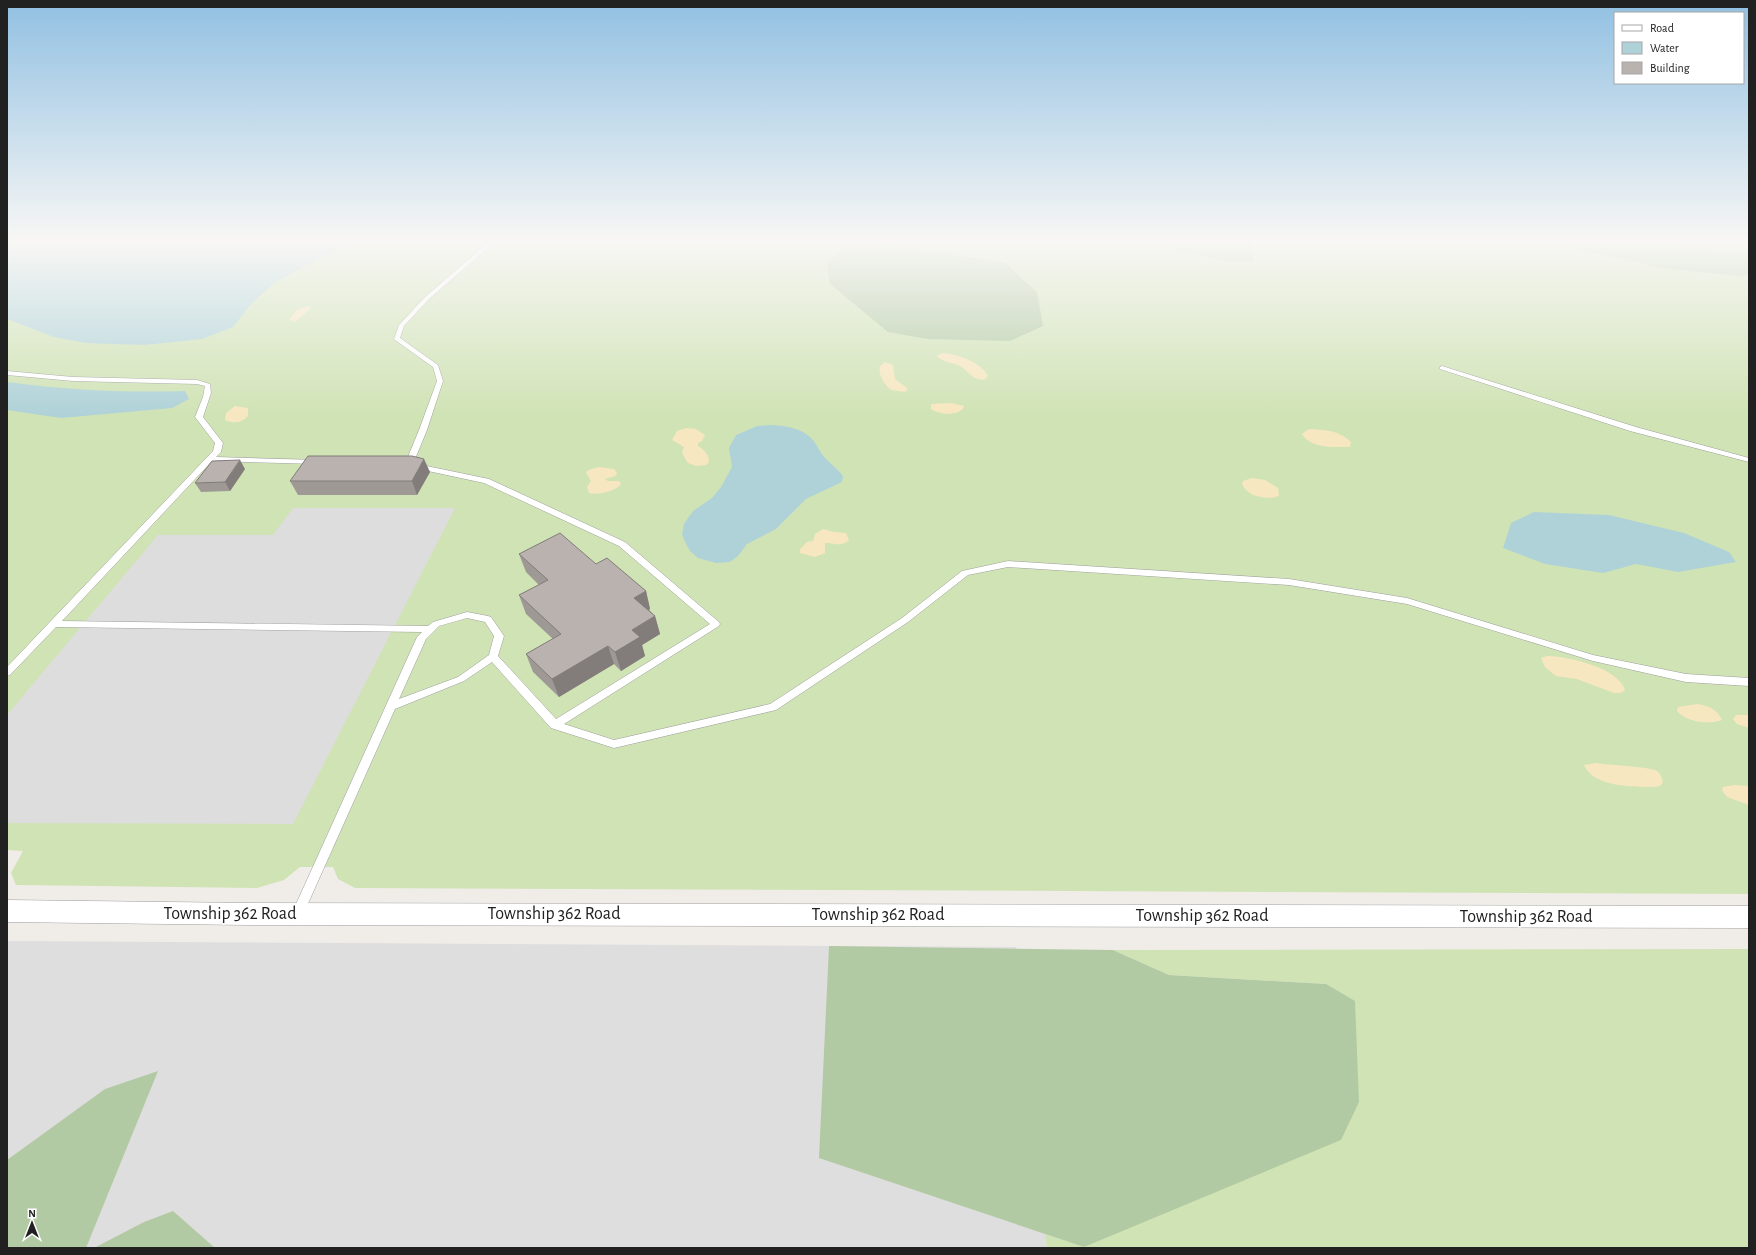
<svg xmlns="http://www.w3.org/2000/svg" width="1756" height="1255" font-family="'Alegreya Sans',sans-serif">
<style>
.residential{fill:#dfdede}
.grass{fill:#d0e3b5}
.forest{fill:#b2caa3}
.sand{fill:#f7e7c0}
.parking{fill:#ddd}
.water{fill:#afd2d8}
.lines{fill:none;stroke-linecap:round;stroke-linejoin:round}
.lane-casing{stroke:#9e9e9e;stroke-width:1}
.street-casing{stroke:#9e9e9e;stroke-width:1}
.lane{fill:#fff;fill-rule:evenodd}
.street{fill:#fff;fill-rule:evenodd}
.wall{fill:#9f9996}
.shaded-wall{fill:#827d7a}
.building{fill:#b9b2af;stroke:#827d7a}
.labels{text-anchor:middle;dominant-baseline:central;stroke-width:3;stroke-linejoin:round;paint-order:stroke}
.near-street-label{font-size:18px;fill:#212121;stroke:#fff}
</style>
<rect width="100%" height="100%" fill="#f0ede9"/>
<path class="residential" d="M 7,941 L 1016,947 L 1047,1248 L 7,1248 Z"/>
<g class="grass">
<path d="M 7,240 L 1749,240 L 1749,894 L 355,888 L 338,879 L 333,867 L 300,867 L 284,880 L 257,888 L 16,885 L 11,873 L 23,851 L 7,850 Z"/>
<path d="M 1749,949 L 1749,1248 L 1047,1248 L 1045,1234 L 1085,1247 L 1326,984 L 1169,975 L 1113,950 Z"/>
</g>
<g class="forest">
<path d="M 1136,240 L 1244,240 L 1252,245 L 1253,262 L 1218,260 Z"/>
<path d="M 1532,240 L 1650,240 L 1749,255 L 1749,275 L 1738,276 L 1669,269 Z"/>
<path d="M 879,243 L 1005,263 L 1037,292 L 1043,326 L 1010,341 L 928,339 L 888,332 L 830,284 L 827,264 L 841,249 Z"/>
<path d="M 829,946 L 1113,950 L 1169,975 L 1326,984 L 1355,1001 L 1359,1102 L 1341,1140 L 1084,1247 L 819,1158 Z"/>
<path d="M 158,1071 L 86,1248 L 7,1248 L 7,1160 L 105,1089 Z"/>
<path d="M 173,1211 L 215,1248 L 94,1248 L 144,1222 Z"/>
</g>
<g class="sand">
<path d="M 308,306 L 311,308 L 295,322 L 289,320 L 296,311 Z"/>
<path d="M 942,353 C 957,354 981,362 988,376 L 984,380 C 972,380 969,371 960,366 C 952,362 944,363 937,356 Z"/>
<path d="M 885,362 L 893,365 L 895,379 L 907,388 L 907,390 L 905,392 L 891,390 C 884,384 878,375 880,366 Z"/>
<path d="M 951,403 L 964,406 L 963,409 C 955,416 939,415 931,409 L 931,404 Z"/>
<path d="M 235,406 L 248,408 L 248,416 C 242,423 234,424 225,420 L 226,413 Z"/>
<path d="M 686,428 L 696,429 L 705,435 L 702,441 L 698,443 L 698,446 C 704,450 709,454 709,462 L 706,465 L 696,466 L 688,463 L 682,453 L 684,447 L 672,440 L 677,431 Z"/>
<path d="M 1311,429 C 1327,430 1340,431 1351,442 L 1350,447 C 1334,447 1311,449 1302,434 L 1307,430 Z"/>
<path d="M 599,467 L 614,469 L 617,473 L 615,476 L 605,479 L 608,481 L 619,481 L 621,484 C 615,492 598,495 589,493 L 587,487 L 591,481 L 586,473 L 588,470 Z"/>
<path d="M 1252,478 L 1265,480 L 1278,488 L 1279,495 L 1276,497 C 1264,499 1248,497 1242,484 L 1243,481 Z"/>
<path d="M 823,529 L 834,532 L 846,533 L 849,540 C 842,548 834,542 825,543 L 825,553 L 815,557 L 800,553 L 800,549 L 807,542 L 813,541 L 815,534 Z"/>
<path d="M 1547,656 C 1567,656 1619,668 1625,690 L 1621,693 L 1614,693 L 1577,679 L 1556,676 L 1545,667 L 1541,658 Z"/>
<path d="M 1697,704 C 1709,706 1717,709 1722,720 C 1709,725 1686,722 1677,711 L 1678,707 Z"/>
<path d="M 1736,715 L 1749,715 L 1749,728 L 1737,724 L 1733,719 Z"/>
<path d="M 1597,763 C 1607,765 1652,767 1657,771 C 1661,774 1662,778 1663,782 L 1660,786 L 1653,787 C 1633,787 1593,787 1584,765 Z"/>
<path d="M 1735,785 L 1749,786 L 1749,805 L 1727,797 L 1722,790 L 1723,787 Z"/>
</g>
<path class="parking" d="M 293,508 L 455,508 L 293,824 L 7,823 L 7,715 L 158,535 L 273,535 Z"/>
<g class="water">
<path d="M 7,240 L 355,240 L 275,282 L 251,304 L 233,327 L 202,339 L 144,345 L 86,343 L 54,337 L 7,319 Z"/>
<path d="M 7,382 C 66,390 125,393 185,391 L 189,399 L 172,408 L 61,418 L 7,410 Z"/>
<path d="M 772,425 C 786,426 802,428 812,439 C 816,443 818,448 821,453 C 827,461 836,467 843,476 L 842,482 L 806,499 L 776,529 L 747,544 L 738,556 L 730,562 L 716,563 L 698,558 L 690,551 L 685,542 L 682,534 L 684,524 L 693,511 L 712,498 L 721,487 L 732,467 L 729,448 L 736,435 L 757,426 Z"/>
<path d="M 1534,512 L 1609,515 L 1684,533 L 1729,552 L 1736,562 L 1678,572 L 1636,564 L 1603,573 L 1545,564 L 1503,548 L 1511,523 Z"/>
</g>
<g class="lines">
<defs>
<g id="lane">
<path d="M 491,240 L 497,240 L 429,299 L 404,326 L 400,338 L 438,365 L 443,381 L 427,430 L 413,464 L 409,466 L 406,466 L 405,464 L 419,430 L 437,381 L 433,367 L 395,340 L 394,339 L 399,325 L 425,297 Z"/>
<path d="M 1442,366 L 1636,427 L 1749,458 L 1749,462 L 1630,431 L 1440,369 L 1440,367 Z"/>
<path d="M 7,371 L 73,377 L 197,380 L 210,384 L 211,393 L 203,417 L 223,443 L 221,452 L 216,457 L 317,460 L 321,462 L 317,464 L 212,461 L 62,621 L 428,626 L 433,622 L 467,612 L 488,616 L 491,617 L 504,636 L 498,656 L 556,719 L 710,624 L 619,546 L 484,483 L 414,468 L 413,466 L 417,464 L 489,479 L 625,542 L 719,622 L 720,624 L 719,626 L 564,724 L 614,740 L 770,704 L 902,618 L 962,571 L 1008,561 L 1289,579 L 1407,598 L 1593,655 L 1686,674 L 1749,678 L 1749,686 L 1686,682 L 1593,661 L 1407,604 L 1289,585 L 1008,567 L 968,575 L 908,622 L 776,710 L 614,748 L 551,728 L 492,662 L 464,681 L 395,709 L 302,917 L 298,918 L 294,917 L 292,913 L 417,637 L 422,632 L 56,627 L 10,675 L 7,676 L 7,667 L 213,451 L 215,443 L 195,417 L 203,397 L 205,386 L 197,384 L 73,381 L 7,375 ZM 467,618 L 485,622 L 494,636 L 489,655 L 458,677 L 399,699 L 426,639 L 439,626 Z"/>
</g>
<path id="street" d="M 7,900 L 248,903 L 1749,906 L 1749,928 L 248,925 L 7,922 Z"/>
</defs>
<use href="#lane" class="lane-casing"/>
<use href="#street" class="street-casing"/>
<use href="#lane" class="lane"/>
<use href="#street" class="street"/>
</g>
<g class="wall">
<path d="M 245,469 L 230,491 L 201,492 L 195,483 Z"/>
<path d="M 430,472 L 417,495 L 298,495 L 290,481 Z"/>
<path d="M 519,554 L 596,564 L 646,591 L 650,609 L 649,610 L 655,616 L 660,634 L 642,645 L 645,656 L 621,671 L 614,664 L 559,697 L 533,672 L 526,654 L 553,639 L 526,614 L 519,595 L 539,585 L 526,572 Z"/>
</g>
<g class="shaded-wall">
<path d="M 424,459 L 430,472 L 417,495 L 412,481 Z"/>
<path d="M 240,460 L 245,469 L 230,491 L 225,482 Z"/>
<path d="M 646,591 L 650,609 L 639,616 L 634,598 Z"/>
<path d="M 655,616 L 660,634 L 642,645 L 645,656 L 621,671 L 615,652 L 632,630 Z"/>
<path d="M 608,646 L 614,664 L 559,697 L 552,679 Z"/>
</g>
<g class="building">
<path d="M 308,456 L 412,456 L 424,459 L 412,481 L 290,481 Z"/>
<path d="M 240,460 L 225,482 L 195,483 L 212,461 Z"/>
<path d="M 560,533 L 596,564 L 607,558 L 646,591 L 634,598 L 655,616 L 632,630 L 640,637 L 615,652 L 608,646 L 552,679 L 526,654 L 561,634 L 519,595 L 548,580 L 519,554 Z"/>
</g>
<linearGradient id="sky" x2="0" y2="1"><stop stop-color="#91c0e2"/><stop offset="0.58" stop-color="#f8f7f5"/><stop offset="1" stop-color="#f8f7f5" stop-opacity="0"/></linearGradient>
<rect width="1756" height="415" fill="url(#sky)"/>
<g class="labels">
<g class="near-street-label">
<text x="230" y="914">Township 362 Road</text>
<text x="554" y="914">Township 362 Road</text>
<text x="878" y="915">Township 362 Road</text>
<text x="1202" y="916">Township 362 Road</text>
<text x="1526" y="917">Township 362 Road</text>
</g>
</g>
<rect width="1756" height="1255" fill="none" stroke="#212121" stroke-width="16"/>
<rect x="1614" y="12" width="130" height="72" fill="#ffffff" stroke="#a6a6a6"/>
<rect x="1622" y="25" width="20" height="6" fill="#ffffff" stroke="#a6a6a6"/>
<text x="1650" y="32" font-size="12" fill="#212121">Road</text>
<rect x="1622" y="42" width="20" height="12" fill="#afd2d8" stroke="#a6a6a6"/>
<text x="1650" y="52" font-size="12" fill="#212121">Water</text>
<rect x="1622" y="62" width="20" height="12" fill="#b9b2af" stroke="#a6a6a6"/>
<text x="1650" y="72" font-size="12" fill="#212121">Building</text>
<g transform="translate(32 1223)" stroke="#ffffff" stroke-width="3" paint-order="stroke">
<path d="M0-3L7 15L0 10L-7 15Z" fill="#212121"/>
<text y="-6" font-size="11" font-weight="bold" text-anchor="middle" fill="#212121">N</text>
</g>
</svg>
